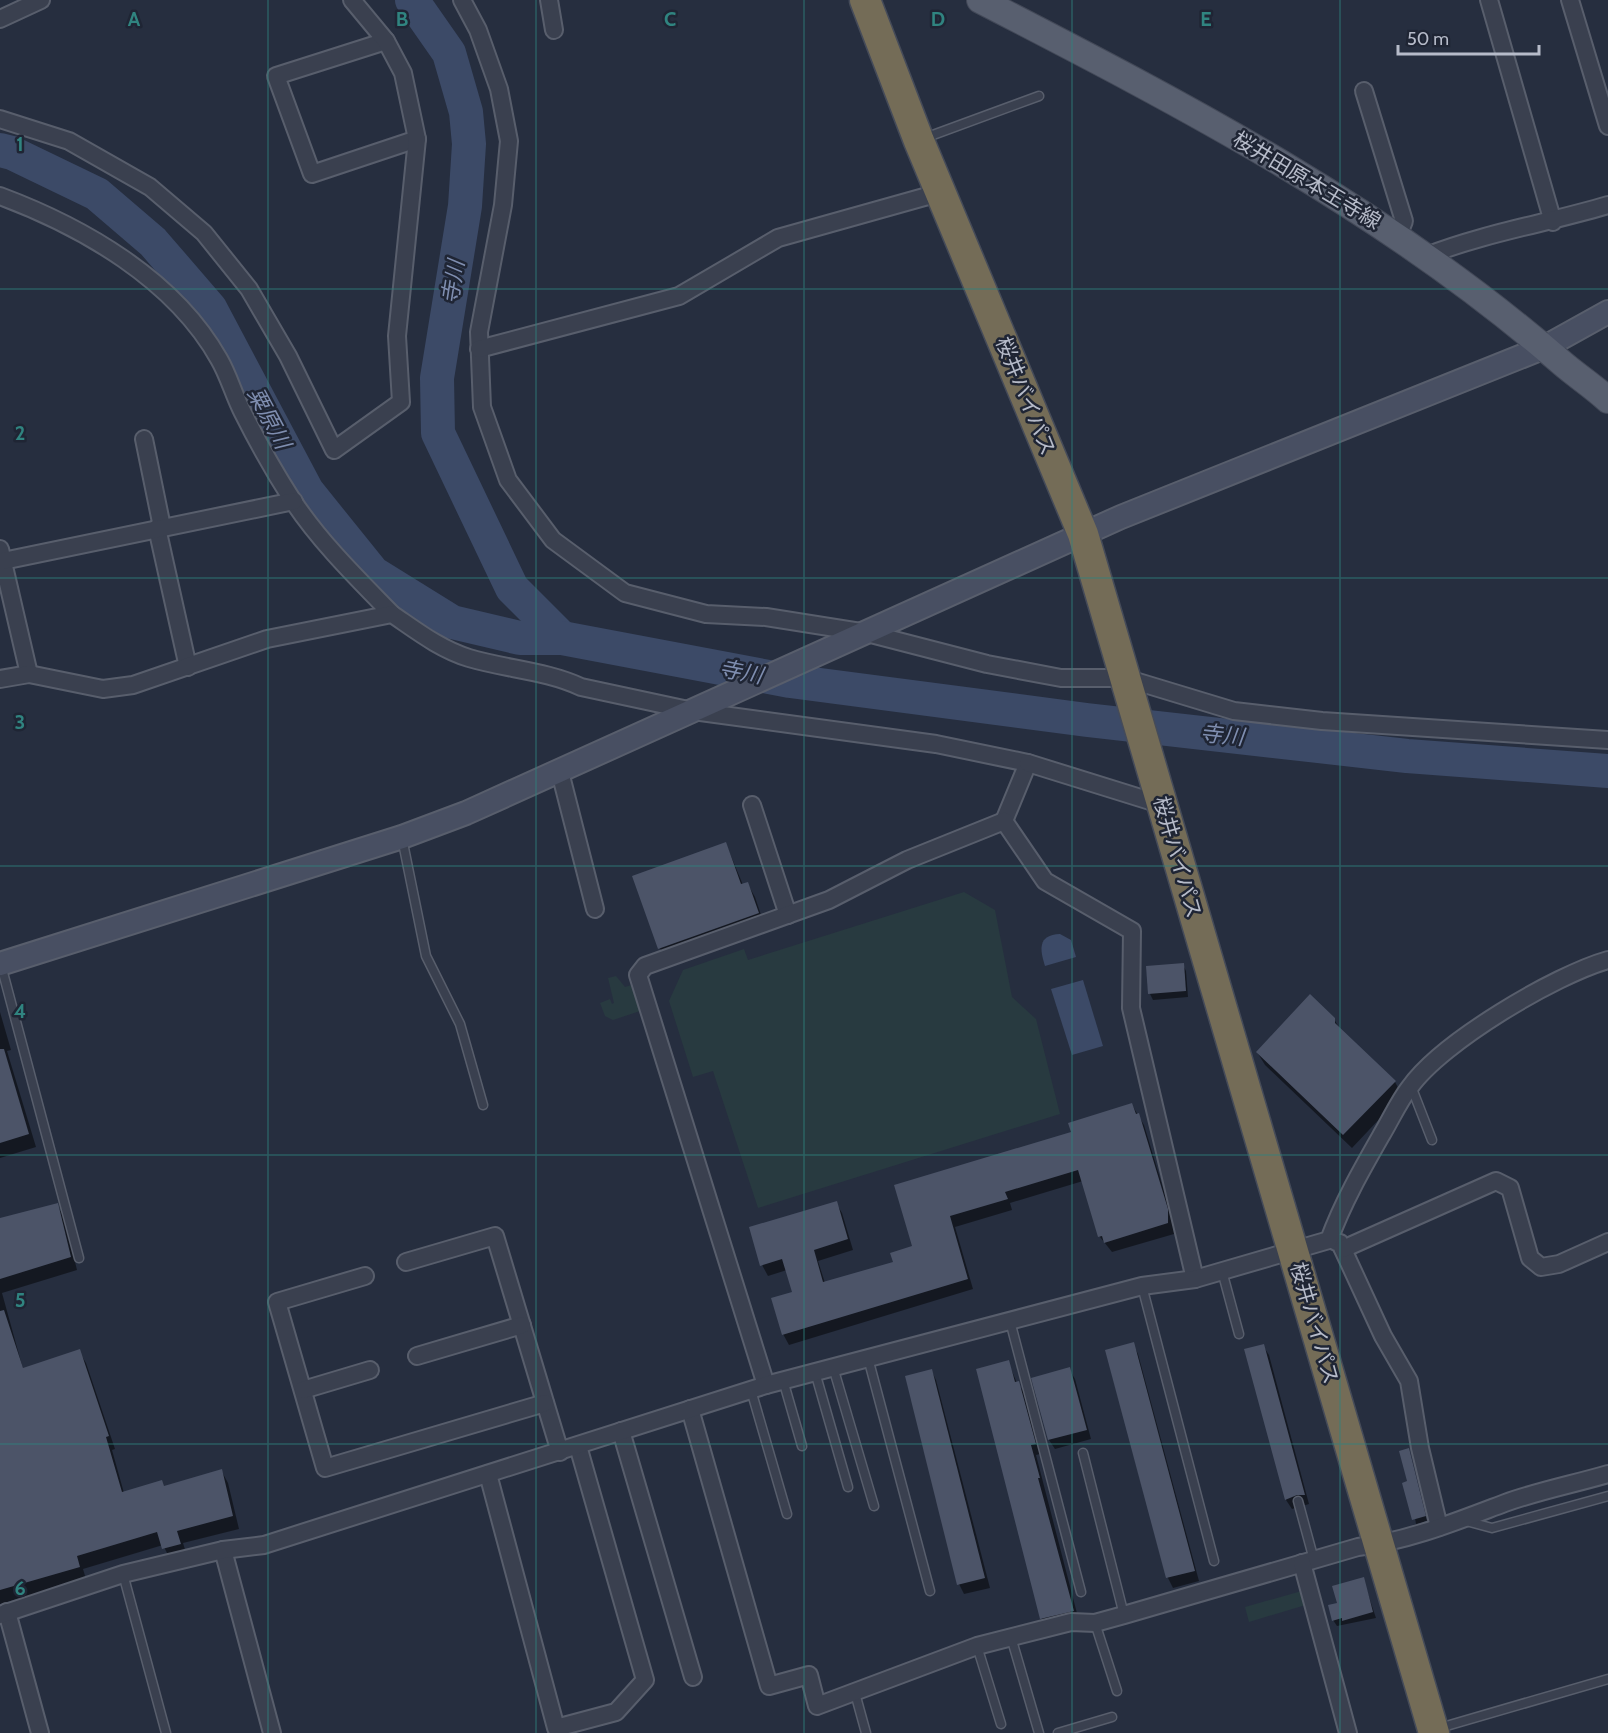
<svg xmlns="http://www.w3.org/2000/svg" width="1608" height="1733" font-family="Cabin,'Noto Sans JP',sans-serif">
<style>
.green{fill:#283a40}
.water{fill:#3c4a67}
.shadow{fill:#0007}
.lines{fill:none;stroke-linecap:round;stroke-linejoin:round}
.river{stroke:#3c4a67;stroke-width:34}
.building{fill:#4c5468}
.lane-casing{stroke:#585e6c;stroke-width:11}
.street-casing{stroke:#585e6c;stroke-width:20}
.secondary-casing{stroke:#585e6c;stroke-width:26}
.primary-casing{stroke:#434958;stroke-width:28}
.highway-casing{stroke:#454b59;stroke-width:33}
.lane{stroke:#3a404f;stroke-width:8}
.street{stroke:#3a404f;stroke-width:16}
.secondary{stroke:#484f62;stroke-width:22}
.primary{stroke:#585f6f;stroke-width:26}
.highway{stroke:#746c57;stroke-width:30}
.grid{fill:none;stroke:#308480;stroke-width:1.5;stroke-opacity:0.55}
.labels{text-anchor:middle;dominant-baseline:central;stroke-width:5;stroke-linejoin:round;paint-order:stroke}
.street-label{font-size:21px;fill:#b6bbc9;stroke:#1f2534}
.water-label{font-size:22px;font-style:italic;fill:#7f8eb0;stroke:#1f2534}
.grid-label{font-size:20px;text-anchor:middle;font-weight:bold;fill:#308480;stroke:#1f2534;stroke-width:5;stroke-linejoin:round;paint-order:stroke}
</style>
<rect width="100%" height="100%" fill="#262e3f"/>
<g class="green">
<path d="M 964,892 L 995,910 L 1012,997 L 1036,1019 L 1060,1114 L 758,1208 L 713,1071 L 693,1077 L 669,1001 L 683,970 L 744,949 L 748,960 Z"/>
<path d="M 616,976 L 625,987 L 635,984 L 640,1011 L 613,1020 L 605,1016 L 600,1003 L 610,999 L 612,1004 L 614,1003 L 608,978 Z"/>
<path d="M 1305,1590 L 1309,1604 L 1249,1622 L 1245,1607 Z"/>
</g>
<g class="water">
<path d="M 1060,934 L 1071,940 L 1076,957 L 1045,966 C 1040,950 1037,935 1060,934 Z"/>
<path d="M 1083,980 L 1103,1046 L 1072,1055 L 1051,989 Z"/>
</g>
<g class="shadow">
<path d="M 726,844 L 743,885 L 747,883 L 755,897 L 765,927 L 667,962 L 660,948 L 634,877 Z"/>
<path d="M 1183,965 L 1186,971 L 1188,997 L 1153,1000 L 1150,994 Z"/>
<path d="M 0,1012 L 11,1050 L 7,1051 L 36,1147 L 0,1158 Z"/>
<path d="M 1334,1019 L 1341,1031 L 1395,1082 L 1402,1095 L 1352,1148 L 1265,1065 L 1257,1052 Z"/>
<path d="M 1132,1105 L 1144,1125 L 1173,1221 L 1174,1234 L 1112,1252 L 1100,1237 L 1083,1181 L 1010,1203 L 1012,1210 L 955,1227 L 973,1289 L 789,1345 L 783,1334 L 794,1293 L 787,1270 L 768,1276 L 762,1265 L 836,1203 L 842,1213 L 853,1250 L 818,1261 L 825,1283 L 894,1263 L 914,1247 L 896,1186 L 1073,1133 Z"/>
<path d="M 57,1205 L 64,1217 L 77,1270 L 2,1293 L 23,1369 L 79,1351 L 86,1363 L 115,1449 L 112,1450 L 124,1493 L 164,1487 L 221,1470 L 228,1483 L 239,1529 L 183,1543 L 187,1556 L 171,1561 L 163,1545 L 83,1569 L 86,1579 L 0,1604 L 0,1219 Z"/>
<path d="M 1133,1344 L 1138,1354 L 1199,1581 L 1173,1588 L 1168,1578 L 1106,1351 Z"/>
<path d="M 1263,1346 L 1269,1355 L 1309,1504 L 1292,1509 L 1286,1500 L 1246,1350 Z"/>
<path d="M 1008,1362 L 1017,1383 L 1024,1392 L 1040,1454 L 1036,1455 L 1079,1621 L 1048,1628 L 1042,1618 Z"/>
<path d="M 1069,1369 L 1075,1379 L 1091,1439 L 1055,1449 L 1049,1440 L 1033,1379 Z"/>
<path d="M 931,1370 L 936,1380 L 990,1588 L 964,1594 L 959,1584 Z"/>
<path d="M 1409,1449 L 1427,1521 L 1416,1524 L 1409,1482 Z"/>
<path d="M 1363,1579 L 1376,1618 L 1337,1626 L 1333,1620 L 1339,1604 Z"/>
</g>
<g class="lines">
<g class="river">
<path d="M 412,0 L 449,53 L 466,112 L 469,144 L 465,206 L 437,378 L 438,433 L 512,588 L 562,638"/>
<path d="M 0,150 L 12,153 L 97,194 L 153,242 L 210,308 L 307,491 L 373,573 L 452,622 L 520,638 L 562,638 L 790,681 L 1087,720 L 1407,756 L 1608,771"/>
</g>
</g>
<g class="building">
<path d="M 726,842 L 741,884 L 748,882 L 759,913 L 658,949 L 632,876 Z"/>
<path d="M 1184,963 L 1186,991 L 1148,994 L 1146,966 Z"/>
<path d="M 1310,994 L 1335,1018 L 1335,1023 L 1396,1081 L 1343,1135 L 1256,1052 Z"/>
<path d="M 0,1049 L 4,1049 L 29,1134 L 0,1143 Z"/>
<path d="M 1132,1103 L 1136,1114 L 1139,1113 L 1168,1209 L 1168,1223 L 1104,1243 L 1102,1236 L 1098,1237 L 1078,1170 L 1005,1192 L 1008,1199 L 950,1216 L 968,1279 L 782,1335 L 771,1298 L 792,1292 L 782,1259 L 760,1266 L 749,1227 L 837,1201 L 848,1239 L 814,1250 L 823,1282 L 893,1262 L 890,1253 L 912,1246 L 894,1185 L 1071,1132 L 1068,1123 Z"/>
<path d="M 58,1203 L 71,1257 L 0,1279 L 0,1218 Z"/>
<path d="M 4,1310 L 23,1368 L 80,1349 L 109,1436 L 106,1437 L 122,1492 L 162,1480 L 164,1486 L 222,1469 L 233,1516 L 177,1531 L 181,1544 L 162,1549 L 157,1532 L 77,1556 L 80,1567 L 0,1590 L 0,1311 Z"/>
<path d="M 1134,1342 L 1195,1571 L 1166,1578 L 1105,1350 Z"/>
<path d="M 1264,1344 L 1305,1495 L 1297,1495 L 1285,1500 L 1244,1349 Z"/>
<path d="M 1009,1360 L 1015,1382 L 1019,1381 L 1036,1444 L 1031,1445 L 1040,1478 L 1038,1478 L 1074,1611 L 1040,1619 L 976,1369 Z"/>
<path d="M 1070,1367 L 1087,1430 L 1048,1440 L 1031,1378 Z"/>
<path d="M 932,1369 L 985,1578 L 957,1585 L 905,1376 Z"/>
<path d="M 1409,1448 L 1426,1516 L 1412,1520 L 1402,1483 L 1407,1481 L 1399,1451 Z"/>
<path d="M 1364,1577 L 1373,1612 L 1342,1621 L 1342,1618 L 1332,1621 L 1328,1605 L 1337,1603 L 1332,1586 Z"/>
</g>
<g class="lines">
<defs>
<g id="lane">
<path d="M 922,139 L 1039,96"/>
<path d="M 402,838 L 426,956 L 460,1024 L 483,1105"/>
<path d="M 1,965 L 79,1258"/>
<path d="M 1411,1086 L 1432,1140"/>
<path d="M 1222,1271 L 1239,1334"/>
<path d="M 1142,1286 L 1214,1561"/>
<path d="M 1010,1321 L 1081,1592"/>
<path d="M 868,1358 L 930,1591"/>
<path d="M 833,1367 L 874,1506"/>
<path d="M 815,1372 L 848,1487"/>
<path d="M 783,1380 L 802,1446"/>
<path d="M 751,1390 L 787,1514"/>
<path d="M 1083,1453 L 1124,1615"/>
<path d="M 1298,1501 L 1314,1560"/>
<path d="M 1466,1521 L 1492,1528 L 1608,1496"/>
<path d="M 123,1574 L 166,1733"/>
<path d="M 1095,1623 L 1117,1691"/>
<path d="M 1011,1637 L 1039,1733"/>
<path d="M 977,1646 L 1001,1724"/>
<path d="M 855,1693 L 866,1733"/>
<path d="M 1436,1729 L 1608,1679"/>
<path d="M 1058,1733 L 1112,1717"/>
</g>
<g id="street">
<path d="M 462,0 L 478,30 L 499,89 L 509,141 L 503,205 L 479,332 L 482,407 L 508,480 L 553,540 L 625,593 L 706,614 L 766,617 L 867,633 L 987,664 L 1061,678 L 1125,678 L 1234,711 L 1322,721 L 1608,740"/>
<path d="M 549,0 L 554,30"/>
<path d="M 1489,0 L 1553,222"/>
<path d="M 1570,0 L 1608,126"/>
<path d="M 0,19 L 41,0"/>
<path d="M 386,41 L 276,76 L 312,174 L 417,139"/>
<path d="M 1364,91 L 1404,221 L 1398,236"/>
<path d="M 0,119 L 69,141 L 150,187 L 204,233 L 249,289 L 288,356 L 334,450 L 401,402 L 397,336 L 417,139 L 403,73 L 386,41 L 352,0"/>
<path d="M 0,196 C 83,227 174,279 219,359 C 229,376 234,396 243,413 C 258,443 275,473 293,501 C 321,543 357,578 392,614"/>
<path d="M 1426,256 C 1485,233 1548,223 1608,205"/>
<path d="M 479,349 L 679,296 L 778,238 L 942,192"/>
<path d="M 144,439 L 162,527"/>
<path d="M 157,528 L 188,667"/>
<path d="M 0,549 L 29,674"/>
<path d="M 3,561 L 294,501"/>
<path d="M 0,679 L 29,674 L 103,689 L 133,685 L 267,639 L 392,614 C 417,631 440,649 469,658 C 506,669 547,671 581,687 L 693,711 L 936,744 L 1028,763 L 1004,821"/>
<path d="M 1028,763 L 1163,805"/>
<path d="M 560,772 L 595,909"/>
<path d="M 752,805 L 788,915"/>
<path d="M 1336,1242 L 1340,1243 L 1383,1336 L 1409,1381 L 1420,1448 L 1439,1527"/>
<path d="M 1343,1249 L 1496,1181 L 1510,1188 L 1530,1258 L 1541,1267 L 1559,1264 L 1608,1242"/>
<path d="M 406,1262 L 495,1236 L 560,1452"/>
<path d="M 365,1276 L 277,1302 L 325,1468 L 545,1403"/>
<path d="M 417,1356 L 522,1325"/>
<path d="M 766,1385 L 638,975 L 645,966 L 829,900 L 907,860 L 1004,821 L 1045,881 L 1132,931 L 1131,1008 L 1195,1279"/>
<path d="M 303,1390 L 370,1370"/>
<path d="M 690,1409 L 769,1686 L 809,1675 L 817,1706 L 977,1646 L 1071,1622 L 1095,1623 L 1124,1615 L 1358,1547 C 1409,1541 1457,1521 1505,1503 C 1538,1491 1574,1484 1608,1474"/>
<path d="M 621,1431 L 693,1677"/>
<path d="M 488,1474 L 556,1728 L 616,1712 L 645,1680 L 578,1446"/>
<path d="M 223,1550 L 272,1733"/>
<path d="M 1302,1563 L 1348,1733"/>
<path d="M 7,1612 L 40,1733"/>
<path d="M 0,1615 L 123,1574 L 223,1550 L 264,1545 L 766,1385 L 1142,1286 L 1195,1279 L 1329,1240 C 1343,1202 1362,1169 1382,1134 C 1391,1119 1399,1101 1410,1087 C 1442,1042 1555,975 1608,960"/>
</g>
<path id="secondary" d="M 0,964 L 402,837 L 466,813 L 1121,517 L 1545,347 L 1608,312"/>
<path id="primary" d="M 980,0 C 1186,106 1386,210 1562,363 C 1577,376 1593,386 1608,400"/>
<path id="highway" d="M 865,0 L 919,141 L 1083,534 L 1434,1733"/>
</defs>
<use href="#lane" class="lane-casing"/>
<use href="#street" class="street-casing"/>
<use href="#secondary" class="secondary-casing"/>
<use href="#primary" class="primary-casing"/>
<use href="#highway" class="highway-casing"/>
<use href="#lane" class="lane"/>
<use href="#street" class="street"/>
<use href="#secondary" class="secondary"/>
<use href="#primary" class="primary"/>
<use href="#highway" class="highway"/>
</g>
<path class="grid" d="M 268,0 L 268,1733M 536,0 L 536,1733M 804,0 L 804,1733M 1072,0 L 1072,1733M 1340,0 L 1340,1733M 0,289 L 1608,289M 0,578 L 1608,578M 0,866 L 1608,866M 0,1155 L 1608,1155M 0,1444 L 1608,1444"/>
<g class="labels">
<g class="street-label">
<text transform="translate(1307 180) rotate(31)">桜井田原本王寺線</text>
<text transform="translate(1026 396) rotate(68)">桜井バイパス</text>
<text transform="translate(1178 857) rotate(74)">桜井バイパス</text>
<text transform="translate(1315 1323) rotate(74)">桜井バイパス</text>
</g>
<g class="water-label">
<text transform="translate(453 282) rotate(-81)">寺川</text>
<text transform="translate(269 418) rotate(62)">粟原川</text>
<text transform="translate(741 672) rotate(11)">寺川</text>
<text transform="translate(1222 735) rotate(6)">寺川</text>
</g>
</g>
<g class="grid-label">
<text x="134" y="26">A</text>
<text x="402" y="26">B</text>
<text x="670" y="26">C</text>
<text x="938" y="26">D</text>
<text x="1206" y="26">E</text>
<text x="20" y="151">1</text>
<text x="20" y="440">2</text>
<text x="20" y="729">3</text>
<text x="20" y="1018">4</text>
<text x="20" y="1307">5</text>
<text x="20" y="1595">6</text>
</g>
<path d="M1398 45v9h141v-9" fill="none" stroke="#b6bbc9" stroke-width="3"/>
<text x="1407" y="45" font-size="18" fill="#b6bbc9" stroke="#1f2534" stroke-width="4.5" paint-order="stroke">50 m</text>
</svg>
